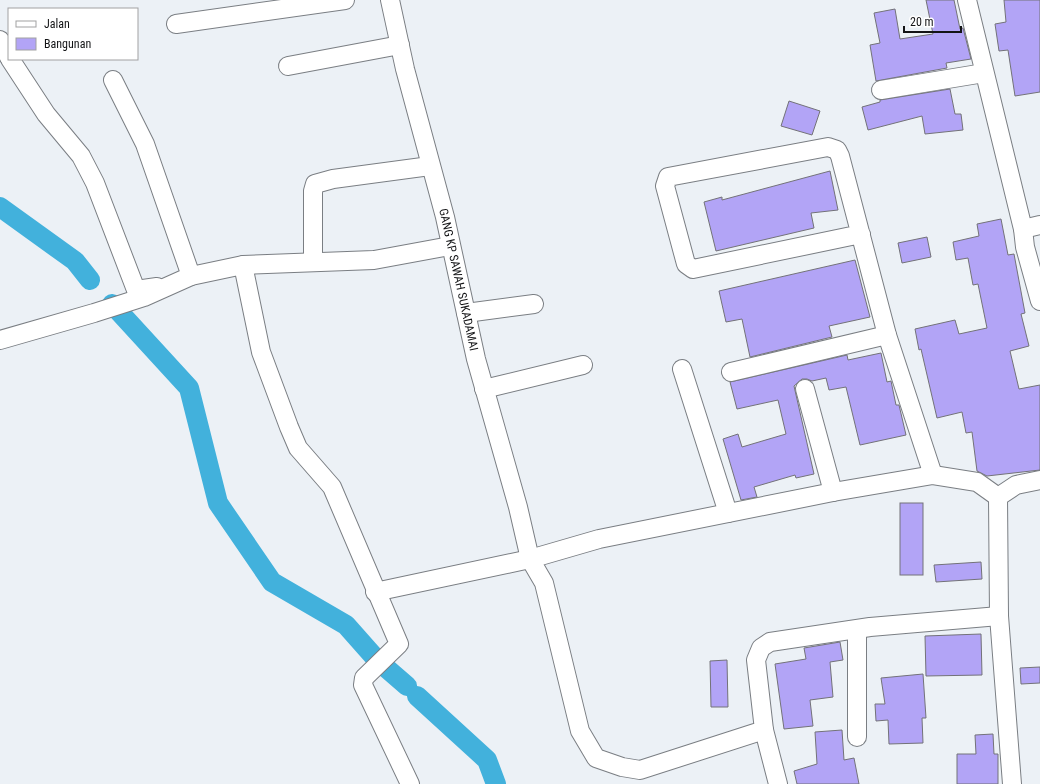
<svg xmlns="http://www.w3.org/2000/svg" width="1040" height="784" font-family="'Roboto Condensed',sans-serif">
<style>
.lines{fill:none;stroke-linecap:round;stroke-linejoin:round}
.canal{stroke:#42b1dc;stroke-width:20}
.building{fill:#b2a4f6;stroke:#737278}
.minor-casing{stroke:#7a7e83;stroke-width:20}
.minor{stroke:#fff;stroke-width:18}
.labels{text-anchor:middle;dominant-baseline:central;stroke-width:3;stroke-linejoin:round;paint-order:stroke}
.street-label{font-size:12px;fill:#131416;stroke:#fff}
</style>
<rect width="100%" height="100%" fill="#ecf1f6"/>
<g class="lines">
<g class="canal">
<path d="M 0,207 L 75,261 L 90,280"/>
<path d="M 112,304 L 189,388 L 218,503 L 272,582 L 346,625 L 377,660 L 407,686"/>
<path d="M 417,696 L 487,760 L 496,784"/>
</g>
</g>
<g class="building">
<path d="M 926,0 L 954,0 L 960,29 L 963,28 L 971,59 L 946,63 L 947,68 L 876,81 L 870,45 L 880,43 L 874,13 L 895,9 L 900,39 L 933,34 Z"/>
<path d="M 1004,0 L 1040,0 L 1040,92 L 1015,96 L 1008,50 L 999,51 L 995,24 L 1006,22 Z"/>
<path d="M 950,89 L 955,114 L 961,114 L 963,130 L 925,134 L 922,116 L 868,130 L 862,107 L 880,102 L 880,100 Z"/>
<path d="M 789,101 L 820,111 L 812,135 L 781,126 Z"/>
<path d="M 830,171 L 838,210 L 811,213 L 814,228 L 716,251 L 704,202 L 722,197 L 722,200 Z"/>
<path d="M 1001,219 L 1008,255 L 1014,254 L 1025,313 L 1021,314 L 1029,346 L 1010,351 L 1019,389 L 1040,385 L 1040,470 L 987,476 L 977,471 L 972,432 L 966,433 L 962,412 L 937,418 L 921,349 L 919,350 L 915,329 L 955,320 L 959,334 L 987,328 L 978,284 L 973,285 L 968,258 L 956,260 L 953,242 L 979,236 L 977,224 Z"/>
<path d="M 927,237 L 931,257 L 902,263 L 898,243 Z"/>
<path d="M 855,260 L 870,317 L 829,326 L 832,337 L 750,357 L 742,319 L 726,322 L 719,291 Z"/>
<path d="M 881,353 L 887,382 L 891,381 L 896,405 L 899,405 L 906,435 L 860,445 L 846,387 L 829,390 L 826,378 L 812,381 L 807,379 L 802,379 L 794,386 L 814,474 L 796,478 L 795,475 L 754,487 L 757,497 L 741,500 L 723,439 L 738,434 L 742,447 L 786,434 L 778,400 L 737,409 L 730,382 L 847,355 L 848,360 Z"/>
<rect x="900" y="503" width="23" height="72"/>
<path d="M 981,562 L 982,579 L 936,582 L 934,565 Z"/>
<path d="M 981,634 L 982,675 L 926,676 L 925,636 Z"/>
<path d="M 840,642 L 843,660 L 830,662 L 833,697 L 810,700 L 813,726 L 784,729 L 775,664 L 806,659 L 804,648 Z"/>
<path d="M 727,660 L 728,707 L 711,707 L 710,661 Z"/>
<path d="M 1040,667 L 1040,683 L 1021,684 L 1020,668 Z"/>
<path d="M 923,674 L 926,718 L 922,718 L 923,743 L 889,744 L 888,720 L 876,721 L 875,704 L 885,704 L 881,678 Z"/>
<path d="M 842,730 L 844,760 L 854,758 L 859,784 L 797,784 L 794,771 L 817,764 L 815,732 Z"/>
<path d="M 993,734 L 994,754 L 998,754 L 998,784 L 957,784 L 957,754 L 976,754 L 975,735 Z"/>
</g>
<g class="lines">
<defs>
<g id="minor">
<path id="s1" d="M 390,0 L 405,69 L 445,217 L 476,359 L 518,507 L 530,559 L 544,583 L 580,731 L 596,758 L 622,767 L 640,770 L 764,730 L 756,660 L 761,648 L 770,642 L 870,627 L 999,616"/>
<path d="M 967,0 L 1023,229 L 1025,247 L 1040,301"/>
<path d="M 176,24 L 345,0"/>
<path d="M 0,40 L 9,57"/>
<path d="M 10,59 L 46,114 L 81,156 L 95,183 L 136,290 L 157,287"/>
<path d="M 288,66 L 400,45"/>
<path d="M 113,80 L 145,144 L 191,276"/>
<path d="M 881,90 L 984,73"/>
<path d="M 1023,229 L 1040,225"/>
<path d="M 861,234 L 693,269 L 686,264 L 665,186 L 668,177 L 828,147 L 837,150 L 840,156 L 887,335 L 933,475"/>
<path d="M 313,262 L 313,191 L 315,184 L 333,179 L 430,166"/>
<path d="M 243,265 L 261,352 L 289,427 L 298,448 L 332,487 L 399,644 L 364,678 L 363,685 L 410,784"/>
<path d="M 466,313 L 534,304"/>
<path d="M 0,340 L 94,313 L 144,297 L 191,276 L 243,265 L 374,260 L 450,246"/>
<path d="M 682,369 L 728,513"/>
<path d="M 731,372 L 887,335"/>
<path d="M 484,389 L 583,365"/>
<path d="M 805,389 L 833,492"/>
<path d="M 375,592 L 530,559 L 599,539 L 833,492 L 933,475 L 977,482 L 998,497"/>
<path d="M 857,630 L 857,737"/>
<path d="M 764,730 L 778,784"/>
<path d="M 1012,784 L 999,616 L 998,497 L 1016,485 L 1040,480"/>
</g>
</defs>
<use href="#minor" class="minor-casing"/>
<use href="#minor" class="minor"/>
</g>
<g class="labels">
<g class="street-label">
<text stroke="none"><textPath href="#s1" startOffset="288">GANG KP SAWAH SUKADAMAI</textPath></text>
</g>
</g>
<rect x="8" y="8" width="130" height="52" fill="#ffffff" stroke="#a1a1a2"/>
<rect x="16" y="21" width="20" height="6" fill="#ffffff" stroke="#a1a1a2"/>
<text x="44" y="28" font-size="12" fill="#131416">Jalan</text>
<rect x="16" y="38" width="20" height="12" fill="#b2a4f6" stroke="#a1a1a2"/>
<text x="44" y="48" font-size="12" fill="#131416">Bangunan</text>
<path d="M904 26v6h57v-6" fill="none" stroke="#131416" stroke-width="2"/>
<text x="910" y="26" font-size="12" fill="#131416" stroke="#ffffff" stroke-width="3" paint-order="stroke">20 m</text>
</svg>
